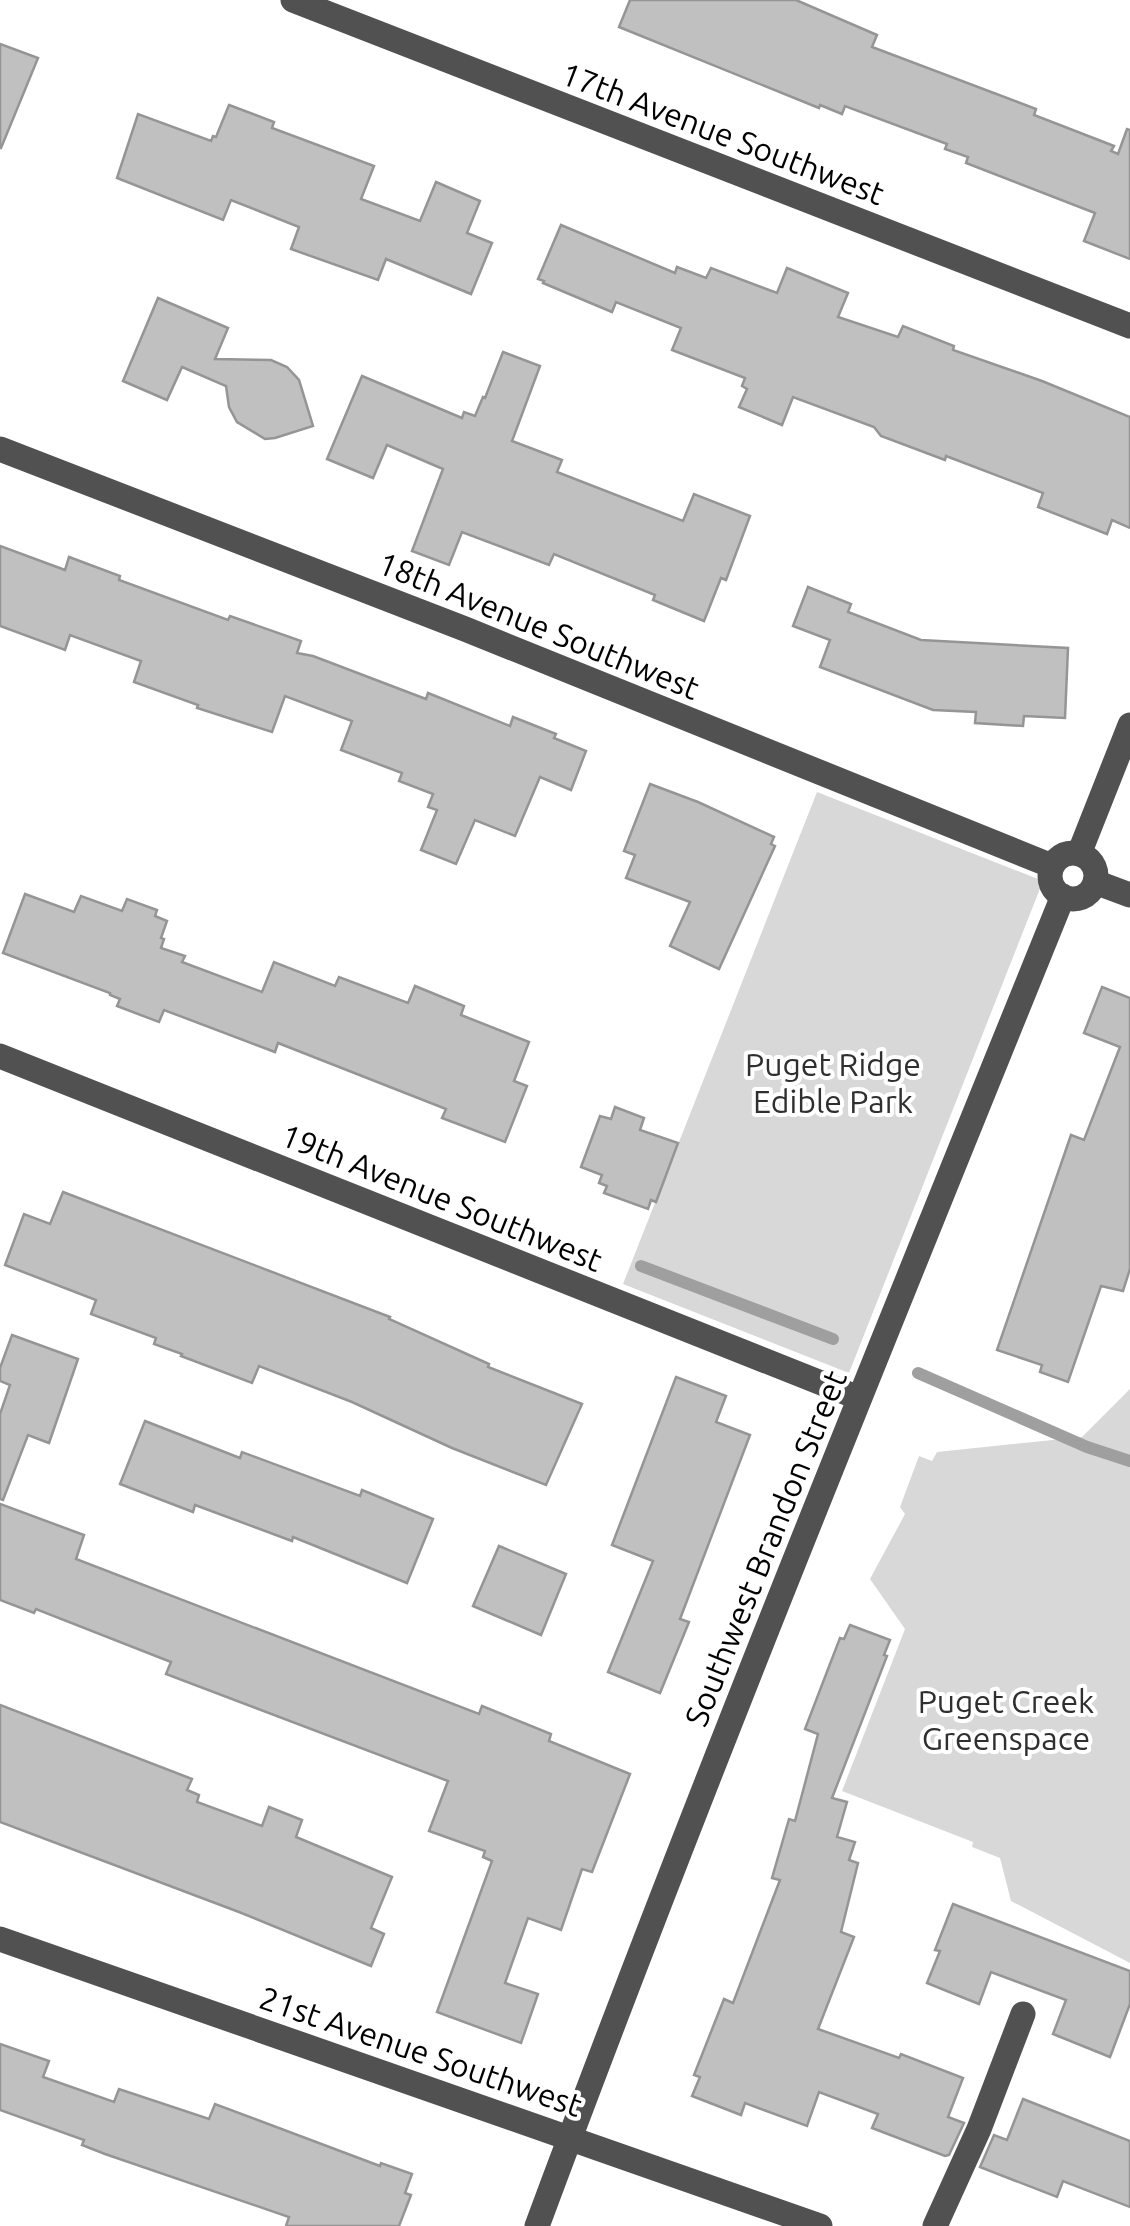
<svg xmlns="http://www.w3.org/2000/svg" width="1130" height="2226" font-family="Ubuntu,sans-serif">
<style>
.green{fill:#d8d8d8}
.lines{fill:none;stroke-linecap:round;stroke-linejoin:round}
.stream{stroke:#9f9f9f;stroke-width:12}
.building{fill:#c0c0c0;stroke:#959595;stroke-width:2.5}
.minor{stroke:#515151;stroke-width:25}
.labels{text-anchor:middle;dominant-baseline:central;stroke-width:8;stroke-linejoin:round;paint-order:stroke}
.street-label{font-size:32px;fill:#000;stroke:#fff}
.park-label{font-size:32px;fill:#2f2f2f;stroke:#fff}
</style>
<rect width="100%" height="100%" fill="#fff"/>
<g class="green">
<path d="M 817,792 L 1043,881 L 849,1373 L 623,1284 Z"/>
<path d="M 1130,1389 L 1130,1963 L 1011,1901 L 1000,1858 L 972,1847 L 973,1842 L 842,1791 L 905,1629 L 870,1579 L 905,1514 L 900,1507 L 919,1456 L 932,1461 L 937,1452 L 1082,1437 Z"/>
</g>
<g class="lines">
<g class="stream">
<path d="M 641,1266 L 833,1339"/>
<path d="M 918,1373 L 1087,1447 L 1130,1461"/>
</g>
</g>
<g class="building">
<path d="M 630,0 L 796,0 L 877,35 L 872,47 L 1036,109 L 1034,115 L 1114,146 L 1111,151 L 1118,154 L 1127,129 L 1130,130 L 1130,259 L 1084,241 L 1095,213 L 966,163 L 968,157 L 945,149 L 947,144 L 845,106 L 842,114 L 820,105 L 819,108 L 619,27 Z"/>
<path d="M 0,44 L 38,58 L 1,148 L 0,148 Z"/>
<path d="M 229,105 L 274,122 L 272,128 L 374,166 L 361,199 L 420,221 L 436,182 L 480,201 L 467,233 L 492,243 L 471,294 L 386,259 L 378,280 L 291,249 L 299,227 L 231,200 L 223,220 L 117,178 L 138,114 L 211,141 L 213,136 L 216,137 Z"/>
<path d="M 561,225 L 675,273 L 677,267 L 706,278 L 711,268 L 777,293 L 787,268 L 848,293 L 838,317 L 898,337 L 903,326 L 954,346 L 953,350 L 1042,381 L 1130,417 L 1130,528 L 1112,520 L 1107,534 L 1038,507 L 1043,493 L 946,456 L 945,460 L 881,436 L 874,427 L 793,397 L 782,425 L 739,407 L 747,389 L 742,386 L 745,378 L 672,350 L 681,328 L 616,302 L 612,312 L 543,283 L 544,281 L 538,279 Z"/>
<path d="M 158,298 L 228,328 L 215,359 L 271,360 L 287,367 L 299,380 L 313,426 L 275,438 L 265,439 L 237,422 L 229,407 L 226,386 L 182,367 L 167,400 L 123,381 Z"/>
<path d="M 503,352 L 540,366 L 512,441 L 562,460 L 557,472 L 683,521 L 694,494 L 750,516 L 726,580 L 721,578 L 704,621 L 653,600 L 655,595 L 554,554 L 549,565 L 462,532 L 449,565 L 412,551 L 443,469 L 387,445 L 373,478 L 327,459 L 362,376 L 462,418 L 464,412 L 475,416 L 483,397 L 485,398 Z"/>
<path d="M 0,546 L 65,570 L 69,557 L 120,576 L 119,580 L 228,620 L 230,616 L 301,641 L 297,653 L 313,656 L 426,699 L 428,693 L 510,726 L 513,717 L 556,734 L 554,738 L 586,751 L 571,790 L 540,777 L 515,836 L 475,820 L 456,864 L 421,850 L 437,810 L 428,807 L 433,794 L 399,781 L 402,773 L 341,750 L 352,721 L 285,696 L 272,732 L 197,708 L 198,705 L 134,682 L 141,661 L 70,635 L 65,650 L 0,626 Z"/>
<path d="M 808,587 L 851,604 L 848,612 L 921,640 L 1068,648 L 1065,718 L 1024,716 L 1023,726 L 975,723 L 976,712 L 933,710 L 820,667 L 830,640 L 793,626 Z"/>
<path d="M 650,784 L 698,802 L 774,837 L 771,844 L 775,846 L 719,969 L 670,946 L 690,902 L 626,878 L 635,855 L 624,851 Z"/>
<path d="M 25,894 L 74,912 L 81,896 L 122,911 L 127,899 L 157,910 L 155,916 L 167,921 L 161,938 L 164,939 L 161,948 L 185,956 L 182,962 L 262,992 L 274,962 L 335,986 L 339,977 L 408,1003 L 415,986 L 464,1006 L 461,1015 L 529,1042 L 514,1081 L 527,1086 L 505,1142 L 442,1118 L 446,1109 L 278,1043 L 275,1052 L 164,1010 L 159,1022 L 117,1006 L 120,999 L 110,995 L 110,993 L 3,953 Z"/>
<path d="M 1102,987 L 1130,998 L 1130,1269 L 1123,1291 L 1101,1286 L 1068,1382 L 1040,1372 L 1042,1365 L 997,1350 L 1071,1135 L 1084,1140 L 1120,1047 L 1084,1033 Z"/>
<path d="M 615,1107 L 644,1118 L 640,1130 L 678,1143 L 656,1202 L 651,1200 L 648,1209 L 604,1193 L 607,1186 L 599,1183 L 602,1175 L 581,1167 L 600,1116 L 611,1119 Z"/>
<path d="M 63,1192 L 390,1317 L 389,1319 L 489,1364 L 488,1367 L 582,1404 L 546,1485 L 452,1448 L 352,1402 L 259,1366 L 252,1383 L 181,1356 L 182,1354 L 154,1344 L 156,1338 L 91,1314 L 96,1300 L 5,1265 L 24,1214 L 50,1224 Z"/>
<path d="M 12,1335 L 78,1359 L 49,1443 L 28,1435 L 3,1500 L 0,1499 L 0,1414 L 10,1385 L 0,1381 L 0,1368 Z"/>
<path d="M 676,1377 L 726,1396 L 716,1422 L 750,1435 L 680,1619 L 689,1622 L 660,1693 L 608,1672 L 653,1561 L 612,1545 Z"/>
<path d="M 145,1421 L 240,1458 L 242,1452 L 360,1496 L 362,1490 L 433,1519 L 407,1583 L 293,1537 L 292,1541 L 195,1505 L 193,1512 L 120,1484 Z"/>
<path d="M 0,1504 L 84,1535 L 76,1559 L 479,1714 L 482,1706 L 551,1734 L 549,1741 L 630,1774 L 592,1872 L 582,1869 L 561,1930 L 528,1918 L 505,1983 L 538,1994 L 521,2043 L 437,2012 L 492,1861 L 483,1857 L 485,1851 L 429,1831 L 448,1781 L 166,1674 L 171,1662 L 36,1609 L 34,1613 L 0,1600 Z"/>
<path d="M 499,1546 L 566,1574 L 541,1635 L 473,1606 Z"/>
<path d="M 850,1625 L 890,1640 L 884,1655 L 887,1656 L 832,1798 L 847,1802 L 837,1837 L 855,1842 L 849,1860 L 858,1863 L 841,1932 L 854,1937 L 818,2029 L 899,2058 L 901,2054 L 963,2078 L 948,2117 L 964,2123 L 949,2155 L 945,2156 L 872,2128 L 878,2114 L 819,2092 L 807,2126 L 745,2103 L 741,2115 L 692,2096 L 700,2077 L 694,2075 L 724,1999 L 733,2003 L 780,1880 L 772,1878 L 789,1819 L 795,1821 L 818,1734 L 805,1729 L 840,1638 L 844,1639 Z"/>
<path d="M 0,1705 L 192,1779 L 187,1790 L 199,1795 L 197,1802 L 262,1826 L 269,1807 L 302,1820 L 296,1837 L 392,1877 L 371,1928 L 384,1934 L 371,1966 L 239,1912 L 0,1822 Z"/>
<path d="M 953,1904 L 1130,1971 L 1130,2004 L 1110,2057 L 1053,2034 L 1066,2000 L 991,1972 L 979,2004 L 927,1983 L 940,1951 L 935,1950 Z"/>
<path d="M 0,2044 L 49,2061 L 43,2077 L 114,2102 L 119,2089 L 209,2119 L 215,2104 L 380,2166 L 381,2163 L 412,2174 L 405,2193 L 411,2195 L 399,2226 L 286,2226 L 289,2217 L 105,2154 L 82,2145 L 84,2140 L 0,2110 Z"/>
<path d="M 1023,2099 L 1130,2141 L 1130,2207 L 1063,2181 L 1057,2197 L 980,2167 L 994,2135 L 1007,2140 Z"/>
</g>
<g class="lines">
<g class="minor">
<path d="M 293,0 L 1130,326"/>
<path d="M 0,449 L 465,629 L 1052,866"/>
<circle cx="1073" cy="876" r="23"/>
<path d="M 1079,854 L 1130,725"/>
<path d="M 1095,882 L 1130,895"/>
<path d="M 0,1056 L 859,1398"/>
<path d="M 0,1939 L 820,2226"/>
<path d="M 537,2226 C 703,1779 884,1338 1063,896"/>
<path d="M 935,2226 L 979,2129 L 1023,2014"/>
</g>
</g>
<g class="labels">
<g class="street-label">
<text transform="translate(723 133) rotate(21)">17th Avenue Southwest</text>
<text transform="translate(539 625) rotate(22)">18th Avenue Southwest</text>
<text transform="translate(442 1197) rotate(22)">19th Avenue Southwest</text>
<text transform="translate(765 1548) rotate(-68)">Southwest Brandon Street</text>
<text transform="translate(421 2051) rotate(19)">21st Avenue Southwest</text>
</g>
<g class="park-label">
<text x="833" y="1064">Puget Ridge<tspan x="833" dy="37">Edible Park</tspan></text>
<text x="1006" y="1701">Puget Creek<tspan x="1006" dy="37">Greenspace</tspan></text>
</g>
</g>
</svg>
